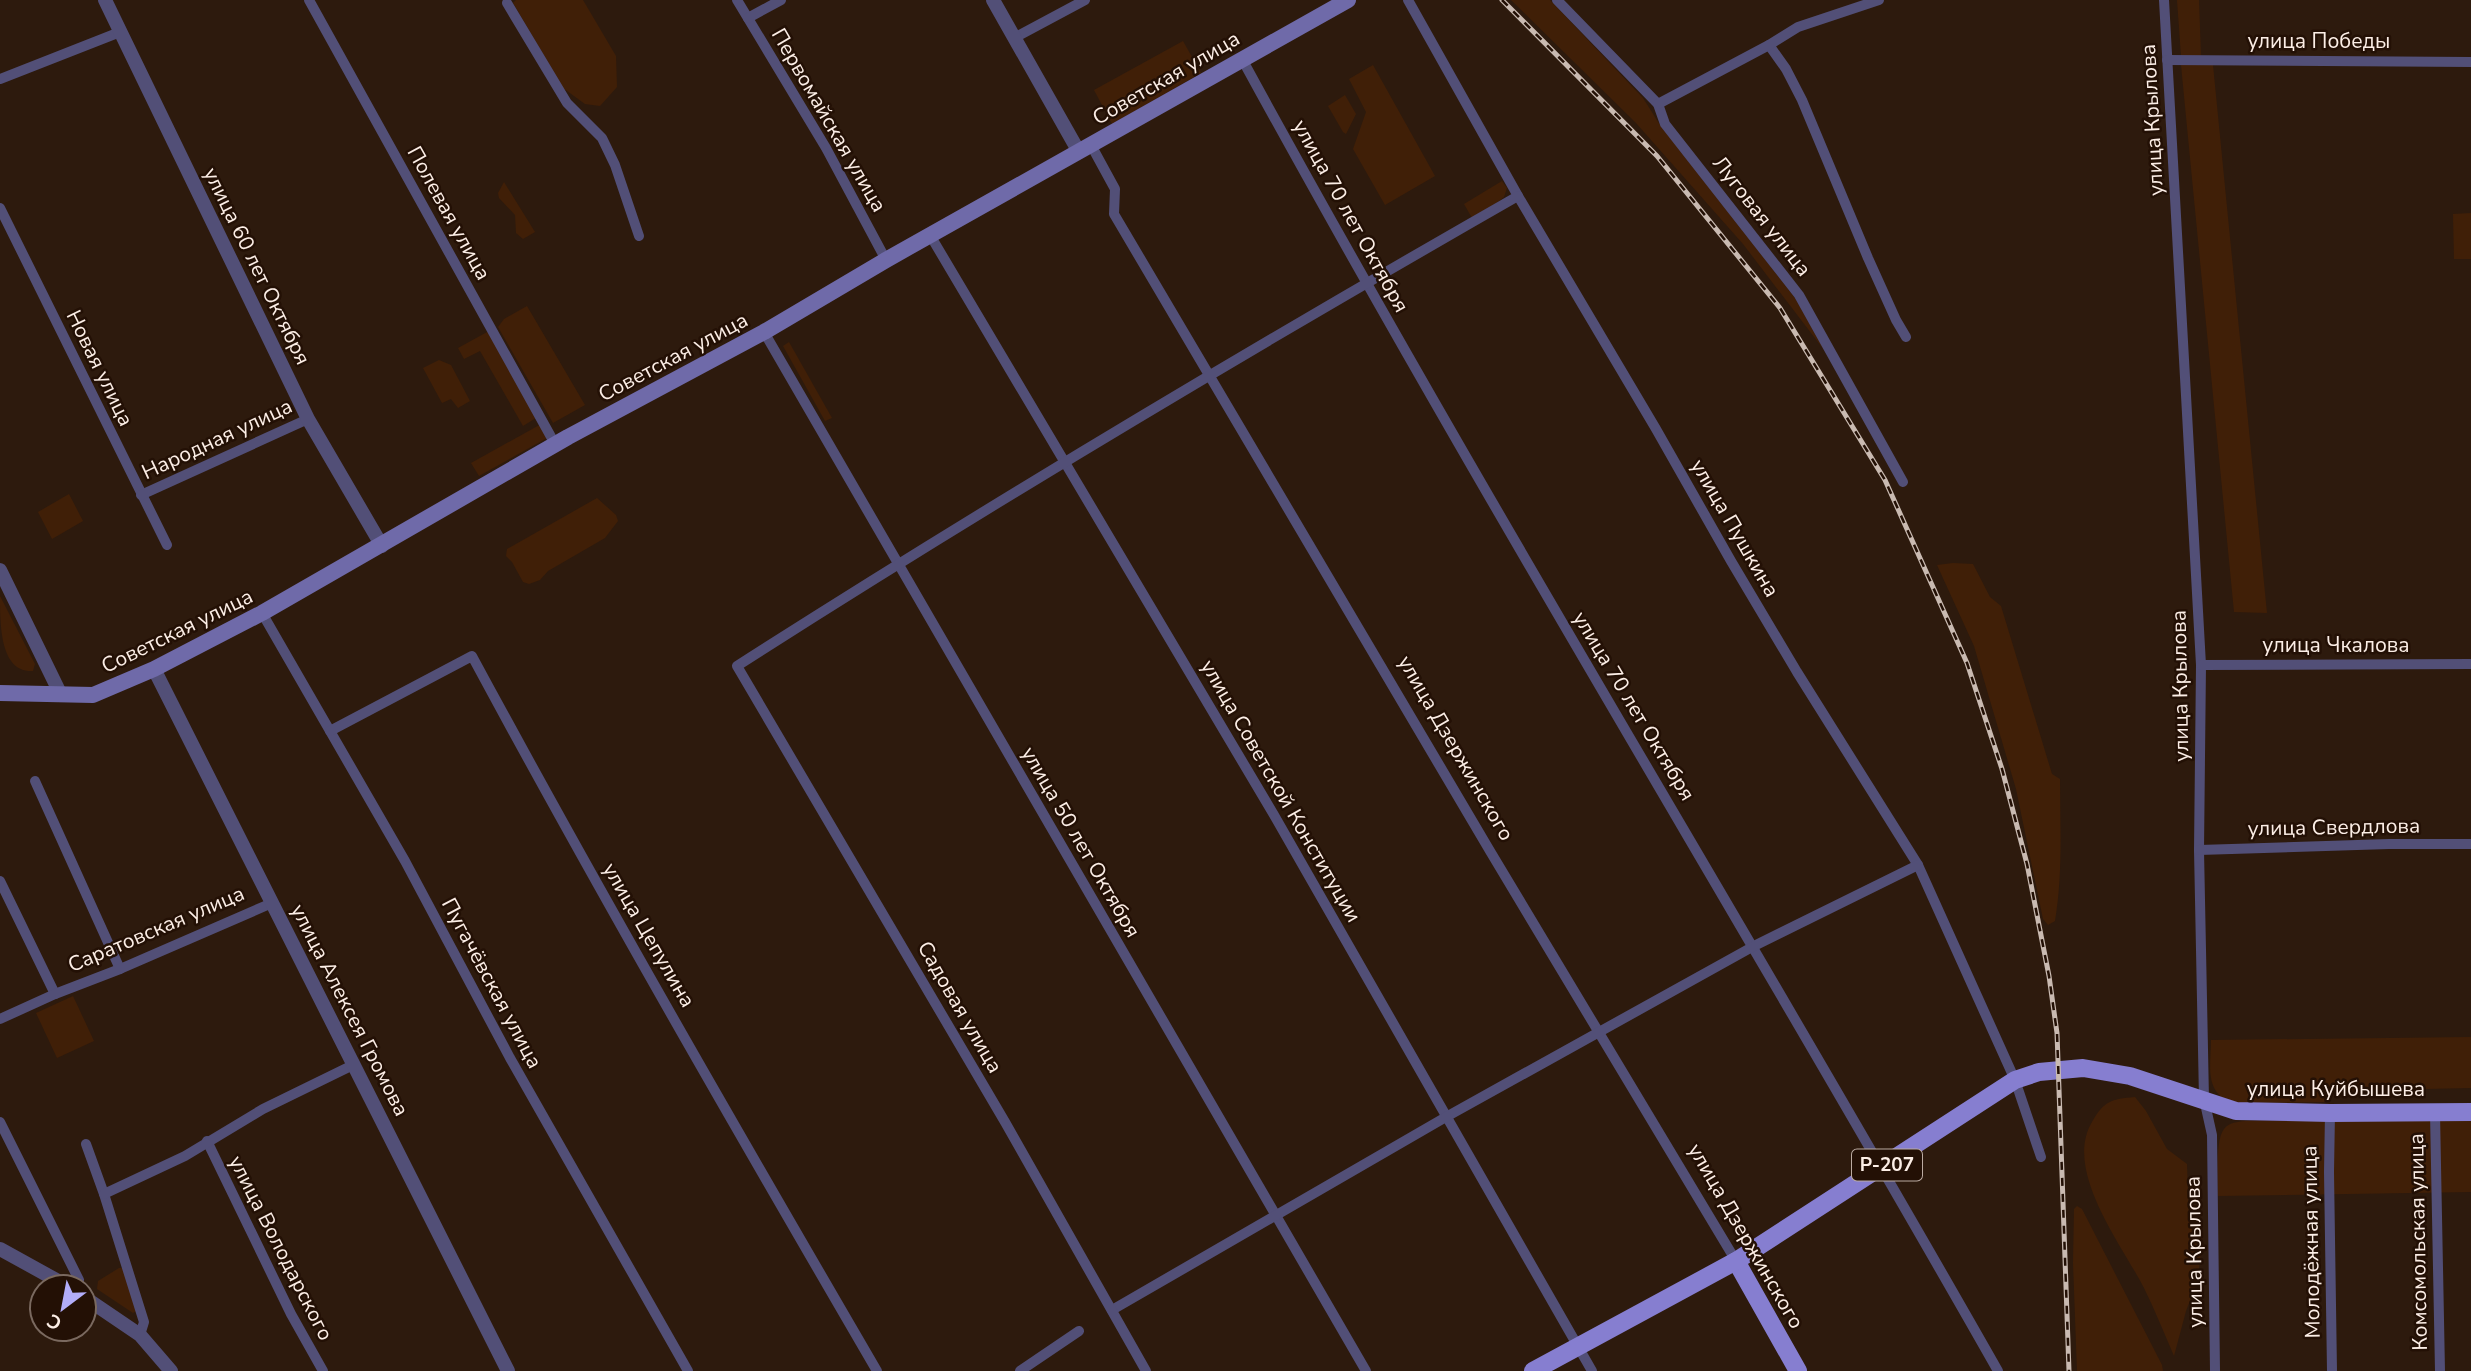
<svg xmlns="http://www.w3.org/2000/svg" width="2471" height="1371" font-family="'Nunito Sans',sans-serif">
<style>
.green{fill:#401f07}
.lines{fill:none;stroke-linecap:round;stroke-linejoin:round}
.minor{stroke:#524f77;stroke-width:10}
.tertiary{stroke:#524f77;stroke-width:14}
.secondary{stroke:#6f6aa9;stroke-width:16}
.primary{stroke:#867ed0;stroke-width:18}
.rail-casing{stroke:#c9bab1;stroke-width:5}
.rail{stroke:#231005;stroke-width:2.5;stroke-dasharray:8;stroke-linecap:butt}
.labels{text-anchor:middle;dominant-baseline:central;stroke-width:5;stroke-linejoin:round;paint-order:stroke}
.shield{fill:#231005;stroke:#bbaba2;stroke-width:2}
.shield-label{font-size:19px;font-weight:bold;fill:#fceee6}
.street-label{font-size:21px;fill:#fceee6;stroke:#231005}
</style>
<rect width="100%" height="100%" fill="#2d1a0d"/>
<g class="green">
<path d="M 516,0 L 583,0 L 616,56 L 617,87 L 600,106 L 585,104 L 563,88 L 513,3 Z"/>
<path d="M 1511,0 L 1550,0 L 1643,98 L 1660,125 L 1795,298 L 1824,350 L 1743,244 L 1636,123 Z"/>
<path d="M 2177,0 L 2199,0 L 2201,56 L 2181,56 Z"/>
<path d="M 1183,41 L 1201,73 L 1112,124 L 1094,90 Z"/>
<path d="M 1373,65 L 1435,176 L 1385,205 L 1353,149 L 1366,112 L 1349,79 Z"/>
<path d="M 2181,65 L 2213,65 L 2267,613 L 2234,612 Z"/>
<path d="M 1345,95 L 1356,114 L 1346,134 L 1343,132 L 1328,106 Z"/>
<path d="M 1502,181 L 1507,188 L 1504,197 L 1499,201 L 1472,218 L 1464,204 Z"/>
<path d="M 504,182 L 535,232 L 523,239 L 516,233 L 515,215 L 499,198 L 498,193 Z"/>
<path d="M 2471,213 L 2471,259 L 2454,259 L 2453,214 Z"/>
<path d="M 527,306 L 585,405 L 553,423 L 498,327 L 504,319 Z"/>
<path d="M 489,331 L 536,418 L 523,426 L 480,351 L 464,359 L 458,348 Z"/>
<path d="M 789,342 L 832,418 L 825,421 L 783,346 Z"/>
<path d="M 439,360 L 451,365 L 470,401 L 458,408 L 451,399 L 442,403 L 423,368 Z"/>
<path d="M 543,423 L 549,437 L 479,476 L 471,463 Z"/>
<path d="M 69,494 L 83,521 L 52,539 L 38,512 Z"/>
<path d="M 597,498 L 616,515 L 618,521 L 605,538 L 548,571 L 540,580 L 529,584 L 523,582 L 512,562 L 506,556 L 507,549 Z"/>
<path d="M 1953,563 L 1973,564 L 1990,597 L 2001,606 L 2052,774 L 2060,779 C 2060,826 2063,874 2055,921 L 2048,925 L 2043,919 L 2016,789 L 1974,646 L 1937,565 Z"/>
<path d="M 0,596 L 35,664 L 33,671 C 0,673 0,626 0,596 Z"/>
<path d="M 73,996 L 94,1041 L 57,1058 L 36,1013 Z"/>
<path d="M 2471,1037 L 2471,1088 L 2330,1091 L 2330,1102 L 2229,1103 C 2204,1088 2211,1066 2211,1040 Z"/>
<path d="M 2135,1097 L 2146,1111 L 2167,1149 L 2187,1164 L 2189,1221 L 2203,1229 L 2198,1280 L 2186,1311 L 2174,1356 C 2164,1333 2155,1310 2144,1288 C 2122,1245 2063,1170 2092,1122 C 2104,1101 2111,1099 2135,1097 Z"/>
<path d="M 2471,1119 L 2471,1192 L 2218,1196 C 2218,1181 2215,1140 2224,1129 C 2229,1122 2238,1122 2245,1121 Z"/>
<path d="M 2077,1206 L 2082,1209 L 2162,1365 L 2163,1371 L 2077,1371 L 2073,1263 L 2074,1209 Z"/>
<path d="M 119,1268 L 124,1268 L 138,1310 L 133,1313 L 97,1289 L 98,1281 Z"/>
</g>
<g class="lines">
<g class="minor">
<path d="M 309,0 L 555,444"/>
<path d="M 737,0 L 826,148 L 886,260"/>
<path d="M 1408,0 L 1518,196 L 1656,429 L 1731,561 L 1797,672 L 1918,865 L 2015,1080 L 2041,1157"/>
<path d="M 1557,0 L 1658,104 L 1665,124 L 1799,295 L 1903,482"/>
<path d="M 2164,0 L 2201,665 L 2199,850 L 2204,1099 L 2212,1135 L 2215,1371"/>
<path d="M 507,3 L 567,103 L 602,138 L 615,165 L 639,236"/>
<path d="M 748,18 L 781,0"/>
<path d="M 1014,38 L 1085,0"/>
<path d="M 1769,45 L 1786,69 L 1802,100 L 1868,258 L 1896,320 L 1906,337"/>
<path d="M 1242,59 C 1484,502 1749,932 1998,1371"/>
<path d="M 2167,60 L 2471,62"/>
<path d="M 0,79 L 120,32"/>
<path d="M 1658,104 L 1769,45 L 1798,27 L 1879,0"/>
<path d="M 1091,145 L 1115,189 L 1114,214 L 1490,851 L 1736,1261"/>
<path d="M 0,208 L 167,545"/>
<path d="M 930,235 L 1274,815 L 1592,1371"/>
<path d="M 764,332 L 1366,1371"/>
<path d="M 141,495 L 308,419"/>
<path d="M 262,613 L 405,861 L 510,1058 L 688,1371"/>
<path d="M 2201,665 L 2471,664"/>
<path d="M 330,731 L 472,656 C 602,897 739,1134 877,1371"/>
<path d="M 35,781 L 120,969"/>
<path d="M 2199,850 L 2389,844 L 2471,844"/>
<path d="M 0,881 L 55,994"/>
<path d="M 0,1019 L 55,994 L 120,969 L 272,903"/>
<path d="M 2330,1113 L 2329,1172 L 2332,1371"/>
<path d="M 2435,1113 L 2440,1371"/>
<path d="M 0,1122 L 79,1280 L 73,1287"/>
<path d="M 207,1141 L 291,1314 L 323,1371"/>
<path d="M 86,1144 L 104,1194 L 144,1322 L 140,1335"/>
<path d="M 104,1194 L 185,1156 L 263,1109 L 353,1065"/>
<path d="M 1112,1310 L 1446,1117 L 1754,946 L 1918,865"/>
<path d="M 1020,1371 L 1079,1331"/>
<path d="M 1146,1371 L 1005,1122 L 737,666 C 993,502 1254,347 1518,196"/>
</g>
<g class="tertiary">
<path d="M 105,0 L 308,419 L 382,546"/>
<path d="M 993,0 L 1079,152"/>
<path d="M 0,570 L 61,695"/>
<path d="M 154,669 L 508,1371"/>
<path d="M 0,1249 L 69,1287"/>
<path d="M 84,1297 L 140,1335 L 171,1371"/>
</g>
<path class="secondary" d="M 0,693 L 93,695 L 154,669 L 262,613 L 568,437 L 764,332 L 886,260 L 1348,0"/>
<g class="primary">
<path d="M 1736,1261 L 1798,1371"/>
<path d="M 1533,1371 L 1736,1261 L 2015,1080 L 2039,1072 L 2083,1068 L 2130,1076 L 2236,1111 L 2330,1113 L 2471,1112"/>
</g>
<defs>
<path id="rail" d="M 1502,0 L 1657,156 L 1780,308 L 1885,480 L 1967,663 L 2002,769 L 2027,864 L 2049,976 L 2057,1033 L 2069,1371"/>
</defs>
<use href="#rail" class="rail-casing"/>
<use href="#rail" class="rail"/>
</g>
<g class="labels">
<rect class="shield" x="1852" y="1149.5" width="70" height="31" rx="5"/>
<g class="shield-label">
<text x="1887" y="1165">Р-207</text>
</g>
<g class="street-label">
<text x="2319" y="41">улица Победы</text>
<text transform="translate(1166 78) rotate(-30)">Советская улица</text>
<text transform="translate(829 120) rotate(60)">Первомайская улица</text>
<text transform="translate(2152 120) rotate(-93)">улица Крылова</text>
<text transform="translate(449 213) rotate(61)">Полевая улица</text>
<text transform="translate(1351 216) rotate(61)">улица 70 лет Октября</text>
<text transform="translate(1762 216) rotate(52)">Луговая улица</text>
<text transform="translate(257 266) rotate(64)">улица 60 лет Октября</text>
<text transform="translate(673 357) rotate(-28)">Советская улица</text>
<text transform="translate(100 368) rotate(64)">Новая улица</text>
<text transform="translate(217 439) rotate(-25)">Народная улица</text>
<text transform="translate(1735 528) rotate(60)">улица Пушкина</text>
<text transform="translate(177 631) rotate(-26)">Советская улица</text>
<text x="2336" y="645">улица Чкалова</text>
<text transform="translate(2180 686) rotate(-91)">улица Крылова</text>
<text transform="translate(1634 706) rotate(59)">улица 70 лет Октября</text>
<text transform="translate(1456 748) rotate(60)">улица Дзержинского</text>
<text transform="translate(1281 791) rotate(60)">улица Советской Конституции</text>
<text transform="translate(2334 827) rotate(-1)">улица Свердлова</text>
<text transform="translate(1081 842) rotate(60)">улица 50 лет Октября</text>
<text transform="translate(156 929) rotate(-23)">Саратовская улица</text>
<text transform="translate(649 935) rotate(60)">улица Цепулина</text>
<text transform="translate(492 983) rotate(62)">Пугачёвская улица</text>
<text transform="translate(960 1007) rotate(60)">Садовая улица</text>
<text transform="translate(350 1010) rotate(63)">улица Алексея Громова</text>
<text x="2336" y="1089">улица Куйбышева</text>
<text transform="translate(1746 1236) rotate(60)">улица Дзержинского</text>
<text transform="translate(2311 1242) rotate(-91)">Молодёжная улица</text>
<text transform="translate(2418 1242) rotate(-91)">Комсомольская улица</text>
<text transform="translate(281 1248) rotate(63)">улица Володарского</text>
<text transform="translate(2194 1252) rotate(-91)">улица Крылова</text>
</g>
</g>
<g transform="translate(63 1308) rotate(212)"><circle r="33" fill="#231005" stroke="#7a695f" stroke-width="2"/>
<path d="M0-5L12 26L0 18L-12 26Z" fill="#b2adf9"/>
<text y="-10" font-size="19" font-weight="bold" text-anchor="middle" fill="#fceee6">С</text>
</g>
</svg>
